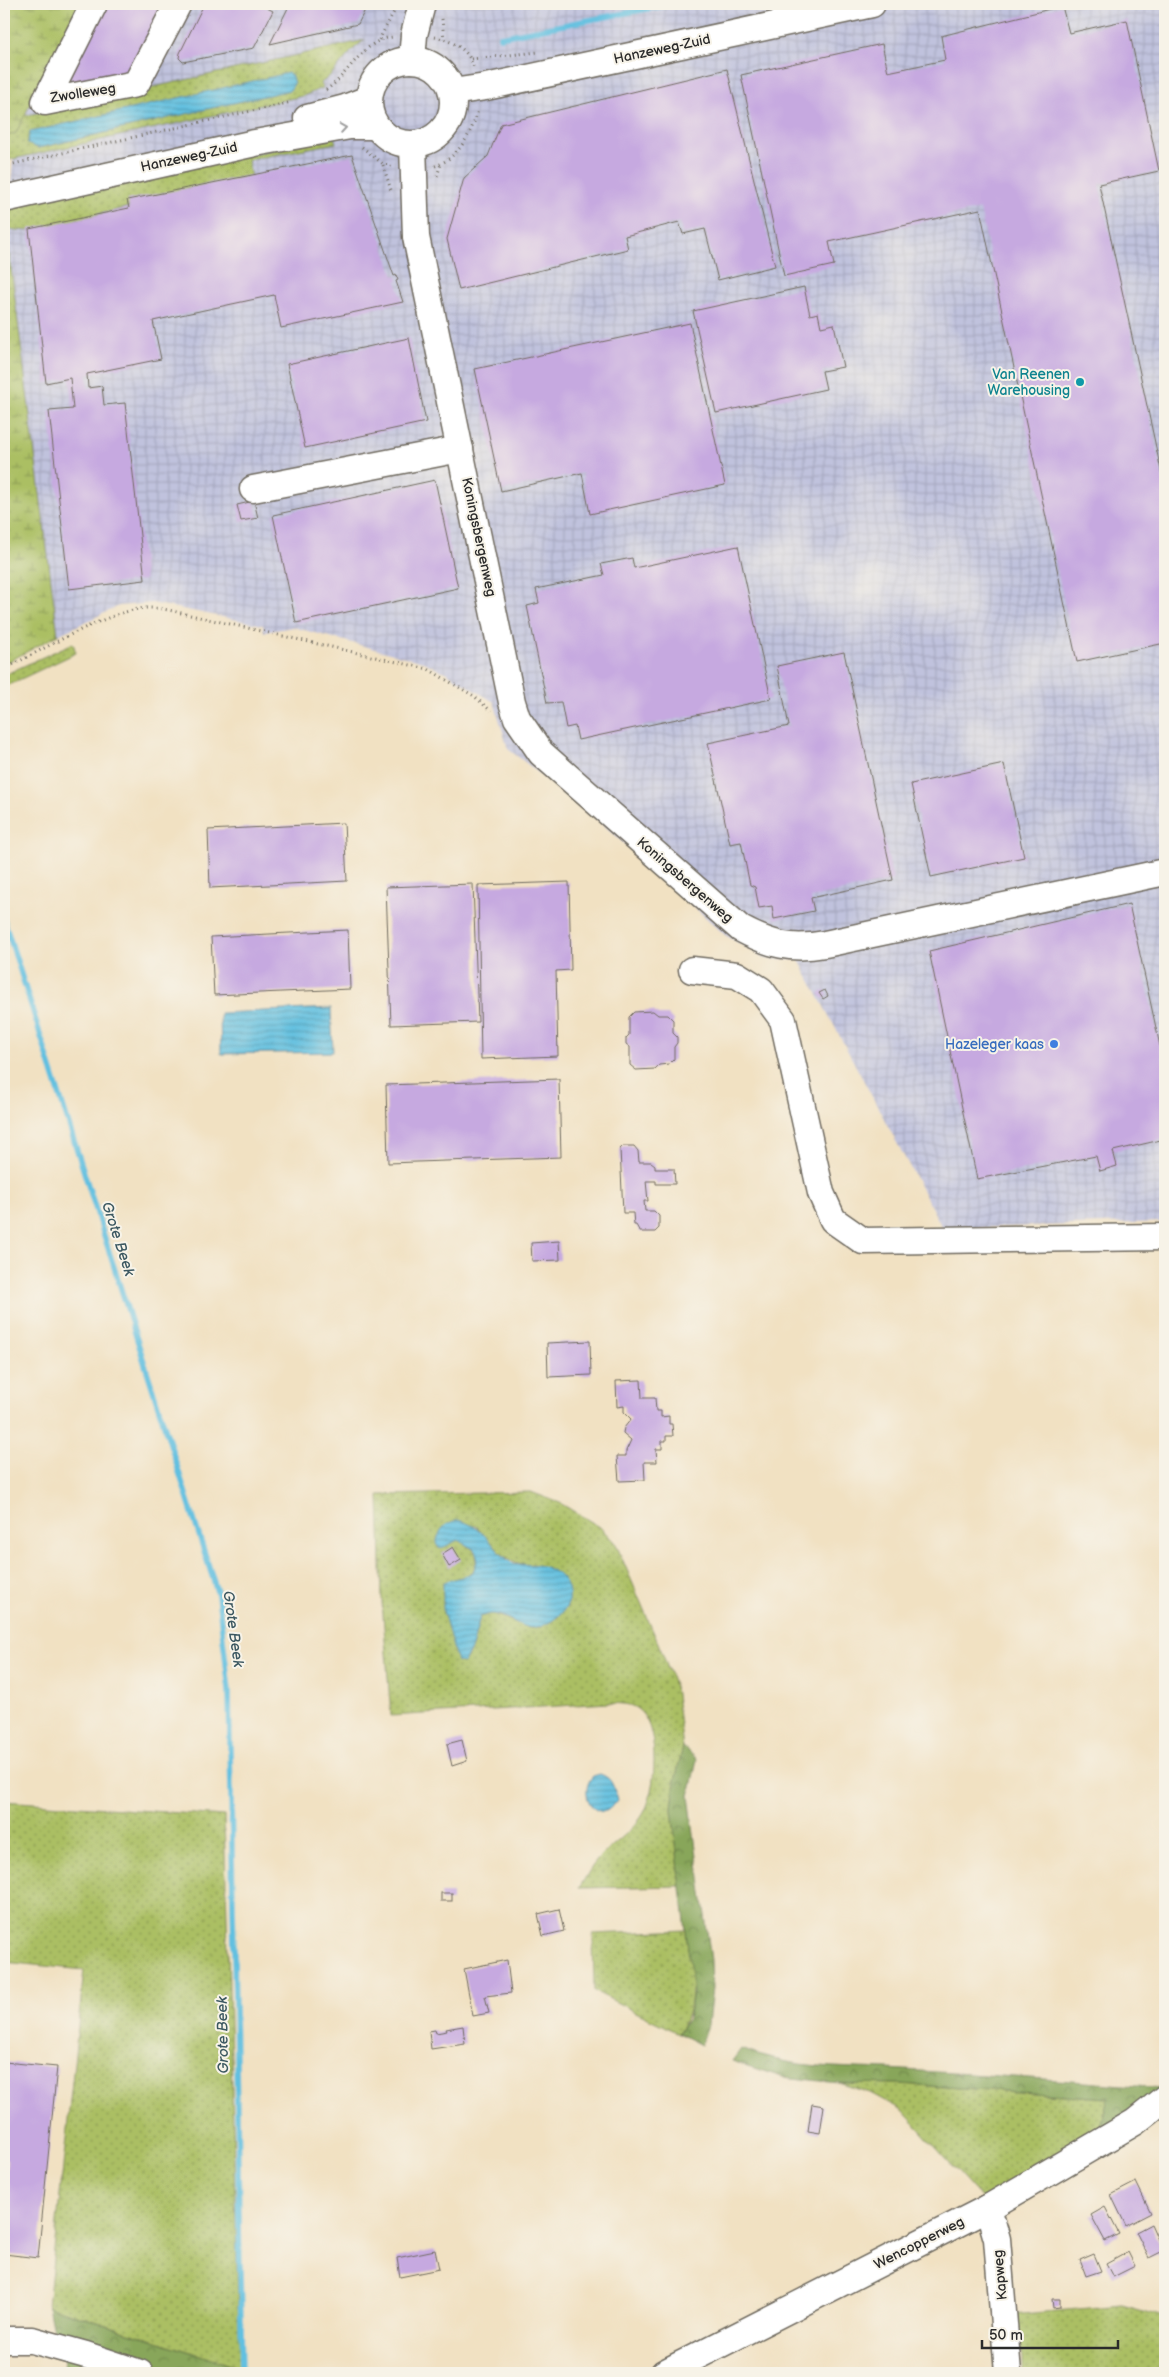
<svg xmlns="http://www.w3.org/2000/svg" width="1169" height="2377" font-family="'Balsamiq Sans',sans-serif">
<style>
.industrial{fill:url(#industrial-grid)}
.grass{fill:url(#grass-dots);stroke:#6b7548;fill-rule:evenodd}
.forest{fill:url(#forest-crowns);stroke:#5a6842}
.wetland{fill:url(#wetland-marsh);stroke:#6b7548}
.water{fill:url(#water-rules);stroke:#467686}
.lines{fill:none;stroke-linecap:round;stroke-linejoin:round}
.stream{stroke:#62c0e0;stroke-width:5.5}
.building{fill:#c6a9e0}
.minor-casing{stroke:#706b60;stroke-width:29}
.path{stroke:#706b60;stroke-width:3;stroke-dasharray:1 4;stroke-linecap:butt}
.minor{stroke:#fff;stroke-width:26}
.oneway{stroke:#a0a0a0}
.culture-dot{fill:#0f9aa8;stroke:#f7f3e8;stroke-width:2}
.shop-dot{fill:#3f7fe0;stroke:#f7f3e8;stroke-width:2}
.labels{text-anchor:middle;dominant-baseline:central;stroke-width:4;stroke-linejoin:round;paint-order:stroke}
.street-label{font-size:14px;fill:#2b2b2b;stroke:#f7f3e8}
.culture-label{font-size:14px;fill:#0d838f;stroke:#f7f3e8;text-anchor:end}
.shop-label{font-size:14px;fill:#366cbe;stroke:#f7f3e8;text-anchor:end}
.water-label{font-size:15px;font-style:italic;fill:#3c5861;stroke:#f7f3e8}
</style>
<defs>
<pattern id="industrial-grid" width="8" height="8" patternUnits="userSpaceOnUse" patternTransform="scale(1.25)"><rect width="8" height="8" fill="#c0c2dd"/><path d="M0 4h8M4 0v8" fill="none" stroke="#a5a7be"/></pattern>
<pattern id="grass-dots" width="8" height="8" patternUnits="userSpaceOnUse" patternTransform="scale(1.25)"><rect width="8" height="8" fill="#abbf64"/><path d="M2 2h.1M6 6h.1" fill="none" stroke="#8b9b53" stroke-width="1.8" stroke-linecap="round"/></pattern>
<pattern id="forest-crowns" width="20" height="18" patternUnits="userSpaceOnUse" patternTransform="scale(1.25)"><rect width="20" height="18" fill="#88a65a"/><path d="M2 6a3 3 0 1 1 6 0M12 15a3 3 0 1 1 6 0" fill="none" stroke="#6f874b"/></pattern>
<pattern id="wetland-marsh" width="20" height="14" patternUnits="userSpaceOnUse" patternTransform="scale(1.25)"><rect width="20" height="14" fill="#abbf64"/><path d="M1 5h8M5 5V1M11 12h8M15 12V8" fill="none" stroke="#8b9b53"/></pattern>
<pattern id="water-rules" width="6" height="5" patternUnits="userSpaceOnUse" patternTransform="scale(1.25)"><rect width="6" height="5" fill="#62c0e0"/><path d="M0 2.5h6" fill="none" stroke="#519cb6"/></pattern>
</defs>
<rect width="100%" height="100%" fill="#f7f3e8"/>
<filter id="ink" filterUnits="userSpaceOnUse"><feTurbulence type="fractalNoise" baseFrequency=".02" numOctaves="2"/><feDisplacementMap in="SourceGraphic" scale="10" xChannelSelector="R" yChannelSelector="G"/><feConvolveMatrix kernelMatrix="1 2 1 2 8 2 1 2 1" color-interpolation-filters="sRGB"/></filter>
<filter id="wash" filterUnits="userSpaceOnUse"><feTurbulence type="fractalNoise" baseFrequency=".0096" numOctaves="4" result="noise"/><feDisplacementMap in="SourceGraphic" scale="20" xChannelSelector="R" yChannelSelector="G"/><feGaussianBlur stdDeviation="1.12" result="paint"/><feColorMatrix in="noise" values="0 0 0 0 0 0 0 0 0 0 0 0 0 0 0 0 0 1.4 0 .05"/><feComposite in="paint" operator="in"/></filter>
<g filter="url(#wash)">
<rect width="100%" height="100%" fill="#f1e1c2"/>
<path class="industrial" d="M 80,4 L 1165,4 L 1165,1222 L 943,1229 L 799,960 L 767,959 L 725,935 L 594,816 L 508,749 L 494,702 L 447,673 L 423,662 L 293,627 L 264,632 L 263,625 L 152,603 L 119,606 L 58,635 L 6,228 L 16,134 Z"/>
<g class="grass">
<path d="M 365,40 C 347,51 339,71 321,83 L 323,88 L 303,96 L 4,161 L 4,137 L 16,133 L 23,116 ZM 292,87 L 289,90 L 38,148 Z"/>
<path d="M 334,137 L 336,143 L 248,160 L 251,177 L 31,231 L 4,229 L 4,206 Z"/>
<path d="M 73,643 L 76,653 L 4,687 L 4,675 Z"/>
<path d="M 531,1492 L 560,1503 L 600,1527 L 616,1544 L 661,1650 L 675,1687 L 683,1747 L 675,1781 L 672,1809 L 681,1886 L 579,1888 C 585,1879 590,1868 598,1859 C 613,1843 639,1828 647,1806 C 656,1782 660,1723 636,1708 C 628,1703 619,1704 609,1703 L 391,1716 L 382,1602 L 379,1495 ZM 475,1525 C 495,1546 504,1566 536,1565 L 541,1627 L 530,1628 L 492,1613 L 480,1617 L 472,1647 L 464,1663 L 457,1662 L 465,1576 L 473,1572 C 481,1551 475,1550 458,1540 Z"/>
<path d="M 4,1801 L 224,1816 L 240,2368 L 48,2306 L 84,1970 L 4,1962 Z"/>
<path d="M 686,1930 C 690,1968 701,2000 678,2033 L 594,1991 L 593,1934 Z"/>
<path d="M 839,2083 L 901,2084 L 1108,2098 L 1099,2135 L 985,2202 L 902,2110 L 870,2093 Z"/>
<path d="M 1122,2305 L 1165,2317 L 1165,2373 L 1023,2373 L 1023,2357 L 1011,2315 Z"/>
</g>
<g class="forest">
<path d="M 683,1747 L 697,1759 L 689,1796 L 711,1960 L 712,1988 L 708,2025 L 701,2045 L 678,2033 L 688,2019 L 693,1993 L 672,1809 L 675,1781 Z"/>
<path d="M 741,2049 C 799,2071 845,2066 905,2070 C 991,2075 1076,2081 1162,2088 L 1099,2135 L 1108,2098 L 901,2084 L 839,2083 L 782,2077 L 732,2061 Z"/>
<path d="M 48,2306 L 240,2368 L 240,2373 L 181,2373 L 53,2331 Z"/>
<path d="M 65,2354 L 120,2373 L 64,2373 Z"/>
</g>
<g class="wetland">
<path d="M 4,4 L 80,4 L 16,133 L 4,137 Z"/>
<path d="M 6,228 L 58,635 L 4,664 L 4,229 Z"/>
</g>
<g class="water">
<path d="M 288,73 L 292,76 L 294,84 L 290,90 L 38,148 L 27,144 L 30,132 Z"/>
<path d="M 331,1008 L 333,1052 L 221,1054 L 220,1013 Z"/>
<path d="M 458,1520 C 487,1528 487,1543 508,1560 C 517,1567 527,1563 537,1565 C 555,1568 572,1581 569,1601 C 566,1612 552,1622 542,1626 C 523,1634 508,1613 491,1614 C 488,1614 483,1616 480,1617 L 472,1647 L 464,1663 L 457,1662 L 443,1611 L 443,1582 L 465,1576 L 473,1572 L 478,1559 L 475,1550 L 458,1540 L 440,1549 L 436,1544 C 440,1529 443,1524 458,1520 Z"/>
<path d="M 600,1774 C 613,1778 614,1788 617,1800 C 614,1803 611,1809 606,1811 C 589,1815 580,1789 593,1776 Z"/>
</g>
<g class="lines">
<g class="stream">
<path d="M 500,37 L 673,4"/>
<path d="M 4,920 L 218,1595 L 229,1690 L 242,2373"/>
</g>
</g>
<g id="blocks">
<g class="building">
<path d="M 103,4 L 167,4 L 134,74 L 60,90 Z"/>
<path d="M 204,4 L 259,4 L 273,11 L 254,48 L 183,62 L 179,58 L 180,53 Z"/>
<path d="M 290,4 L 368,4 L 358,24 L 270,44 Z"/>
<path d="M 1062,6 L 1069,33 L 1127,20 L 1159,171 L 1099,184 L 1165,489 L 1165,643 L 1077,662 L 980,209 L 829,242 L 834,265 L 784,276 L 741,75 L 882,44 L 888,72 L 945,60 L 941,36 Z"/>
<path d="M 727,69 L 775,266 L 718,280 L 705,229 L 683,234 L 679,222 L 625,236 L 628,249 L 459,290 L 447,239 L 464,178 L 488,156 L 501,124 Z"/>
<path d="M 352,155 L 394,276 L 396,275 L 398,280 L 396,281 L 403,302 L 281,328 L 274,295 L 153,321 L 161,359 L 87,374 L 88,388 L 102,386 L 104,405 L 125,403 L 145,580 L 69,589 L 49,411 L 73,409 L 70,378 L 46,383 L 29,229 L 129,208 L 127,200 Z"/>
<path d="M 804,287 L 810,315 L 818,313 L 821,327 L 834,324 L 843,367 L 822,371 L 826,389 L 716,413 L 693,311 Z"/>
<path d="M 690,323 L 725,485 L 590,514 L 582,473 L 501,491 L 475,369 Z"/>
<path d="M 409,338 L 426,422 L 305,448 L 287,364 Z"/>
<path d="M 435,480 L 458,588 L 296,623 L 273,515 Z"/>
<path d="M 254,501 L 258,518 L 241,521 L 237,505 Z"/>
<path d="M 738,546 L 771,699 L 578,740 L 575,726 L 566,728 L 561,702 L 547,703 L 527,606 L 539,603 L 536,589 L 604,575 L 601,564 L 632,558 L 634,568 Z"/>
<path d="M 844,652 L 893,880 L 811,898 L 814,911 L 774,919 L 772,906 L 759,908 L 755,887 L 750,885 L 741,842 L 730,844 L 708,743 L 789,726 L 777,666 Z"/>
<path d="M 1004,764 L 1024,857 L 931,877 L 911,784 Z"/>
<path d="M 344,823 L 347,881 L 210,888 L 208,830 Z"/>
<path d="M 569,882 L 571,970 L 556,971 L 558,1056 L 481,1059 L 478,885 Z"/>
<path d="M 473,884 L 478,1022 L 391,1025 L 386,887 Z"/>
<path d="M 1129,904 L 1165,1069 L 1165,1139 L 1113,1151 L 1117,1166 L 1100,1171 L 1096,1156 L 977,1179 L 929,951 Z"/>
<path d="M 348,930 L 350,989 L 214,995 L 211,937 Z"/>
<path d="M 825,990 L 828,996 L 823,999 L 819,993 Z"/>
<path d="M 653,1011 L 658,1015 L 668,1015 L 673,1020 L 673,1033 L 677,1037 L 677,1043 L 674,1047 L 674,1059 L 669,1064 L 659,1065 L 655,1069 L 636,1070 L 630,1065 L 630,1047 L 626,1044 L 626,1038 L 629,1035 L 629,1017 L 634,1012 Z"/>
<path d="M 559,1079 L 561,1157 L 388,1163 L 386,1085 Z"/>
<path d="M 623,1146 L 634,1146 L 638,1151 L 639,1162 L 651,1162 L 655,1165 L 655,1169 L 674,1169 L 675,1184 L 656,1184 L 656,1181 L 646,1181 L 648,1201 L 644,1201 L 645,1211 L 654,1211 L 659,1216 L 659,1228 L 655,1232 L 640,1232 L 636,1225 L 634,1225 L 633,1213 L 623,1213 L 620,1149 Z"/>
<path d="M 559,1241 L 560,1260 L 532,1261 L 531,1243 Z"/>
<path d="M 590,1341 L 591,1375 L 548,1377 L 547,1343 Z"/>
<path d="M 641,1380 L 642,1398 L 655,1398 L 656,1411 L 661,1411 L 661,1417 L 669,1416 L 669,1424 L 672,1424 L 673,1436 L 666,1436 L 666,1441 L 662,1441 L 662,1449 L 656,1449 L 657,1462 L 644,1462 L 645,1480 L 619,1481 L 617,1456 L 626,1456 L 626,1451 L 631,1440 L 623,1433 L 624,1428 L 631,1419 L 624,1412 L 624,1406 L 617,1407 L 616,1381 Z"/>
<path d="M 453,1547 L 461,1560 L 449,1567 L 442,1554 Z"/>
<path d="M 462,1740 L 467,1761 L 452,1766 L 447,1744 Z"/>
<rect x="441" y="1893" width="11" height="8"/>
<path d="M 559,1909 L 564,1931 L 543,1936 L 538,1914 Z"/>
<path d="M 507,1960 L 511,1993 L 485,1996 L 489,2013 L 473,2016 L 464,1969 Z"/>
<path d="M 463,2026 L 465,2044 L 431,2049 L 429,2031 L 435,2030 L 436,2033 L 447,2031 L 446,2029 Z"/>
<path d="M 4,2062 L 57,2067 L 38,2258 L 4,2254 L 4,2189 L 7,2160 L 4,2160 Z"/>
<path d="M 812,2104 L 824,2106 L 820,2133 L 808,2131 Z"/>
<path d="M 1136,2182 L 1151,2213 L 1126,2226 L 1111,2195 Z"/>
<path d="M 1105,2207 L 1119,2234 L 1105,2241 L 1091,2215 Z"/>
<path d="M 1151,2224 L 1163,2251 L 1149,2258 L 1136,2232 Z"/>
<path d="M 435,2250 L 439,2269 L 400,2277 L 397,2258 Z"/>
<path d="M 1128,2252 L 1135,2266 L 1113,2277 L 1106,2264 Z"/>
<path d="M 1094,2254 L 1101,2271 L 1086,2276 L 1080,2260 Z"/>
<path d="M 1052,2299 L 1060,2299 L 1060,2307 L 1053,2308 Z"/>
</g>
</g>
</g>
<g filter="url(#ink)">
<use href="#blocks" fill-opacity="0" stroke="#706b60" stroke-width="1"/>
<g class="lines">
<defs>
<g id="minor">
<path d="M 94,4 L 45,102 L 136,84 L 178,4"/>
<path d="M 412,60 L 414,35 L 422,4"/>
<circle cx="411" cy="102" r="42"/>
<path d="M 452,92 L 486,87 L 872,4"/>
<path d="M 307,118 L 345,108 L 368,99"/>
<path d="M 413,145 L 416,237 L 512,702 L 517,718 L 541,753 L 741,929 C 771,945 791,950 825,944 L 1165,872"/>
<path d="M 4,199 L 255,143 L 350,126 L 375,126"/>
<path d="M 253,489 L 460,449"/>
<path d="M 692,970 L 737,975 L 761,990 L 783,1020 L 821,1193 L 833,1220 L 863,1241 L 1165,1237"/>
<path d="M 988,2208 L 997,2239 L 1008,2373"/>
<path d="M 4,2340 L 32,2340 L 86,2355 L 140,2373"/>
<path d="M 664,2373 L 988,2208 L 1135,2122 L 1165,2098"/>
</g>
</defs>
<use href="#minor" class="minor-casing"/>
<g class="path">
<path d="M 1161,4 L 1165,6"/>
<path d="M 442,19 L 444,39"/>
<path d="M 435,37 C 451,40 470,50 473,67"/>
<path d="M 379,40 L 398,4"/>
<path d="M 471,59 L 538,52"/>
<path d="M 326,90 C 349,75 364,38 394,37"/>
<path d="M 362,147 L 383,164 L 392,166"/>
<path d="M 383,165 L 391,190"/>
<path d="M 4,166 L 292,102"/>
<path d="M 435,166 C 459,158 472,132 478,110"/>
<path d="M 437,176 L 441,164"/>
<path d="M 4,669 C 39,652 114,607 150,608 C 159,608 169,610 177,612 L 428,669 L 474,696 L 491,711"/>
</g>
<use href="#minor" class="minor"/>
</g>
<defs><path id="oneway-chevron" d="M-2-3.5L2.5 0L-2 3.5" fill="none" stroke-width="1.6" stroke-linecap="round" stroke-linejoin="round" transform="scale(1.25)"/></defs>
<use class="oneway" href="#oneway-chevron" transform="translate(343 128) rotate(-9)"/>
</g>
<circle class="culture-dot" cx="1080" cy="382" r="5"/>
<circle class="shop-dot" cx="1054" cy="1044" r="5"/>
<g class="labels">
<g class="street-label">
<text transform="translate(662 49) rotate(-12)">Hanzeweg-Zuid</text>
<text transform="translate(83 93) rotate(-9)">Zwolleweg</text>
<text transform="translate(189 157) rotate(-12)">Hanzeweg-Zuid</text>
<text transform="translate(479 537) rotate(78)">Koningsbergenweg</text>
<text transform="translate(685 880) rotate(41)">Koningsbergenweg</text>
<text transform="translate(919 2243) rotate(-27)">Wencopperweg</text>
<text transform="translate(1000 2275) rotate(-95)">Kapweg</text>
</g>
<g class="culture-label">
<text x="1070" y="374">Van Reenen<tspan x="1070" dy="16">Warehousing</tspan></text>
</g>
<g class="shop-label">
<text x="1044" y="1044">Hazeleger kaas</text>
</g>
<g class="water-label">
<text transform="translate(118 1239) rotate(72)">Grote Beek</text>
<text transform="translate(233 1629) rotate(82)">Grote Beek</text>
<text transform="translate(223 2035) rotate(-91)">Grote Beek</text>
</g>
</g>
<rect width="1169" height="2377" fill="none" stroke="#f7f3e8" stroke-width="20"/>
<path d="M982 2340v8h136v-8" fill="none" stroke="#2b2b2b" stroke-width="2.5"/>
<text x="989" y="2340" font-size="15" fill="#2b2b2b" stroke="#f7f3e8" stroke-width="4" paint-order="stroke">50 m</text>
</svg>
